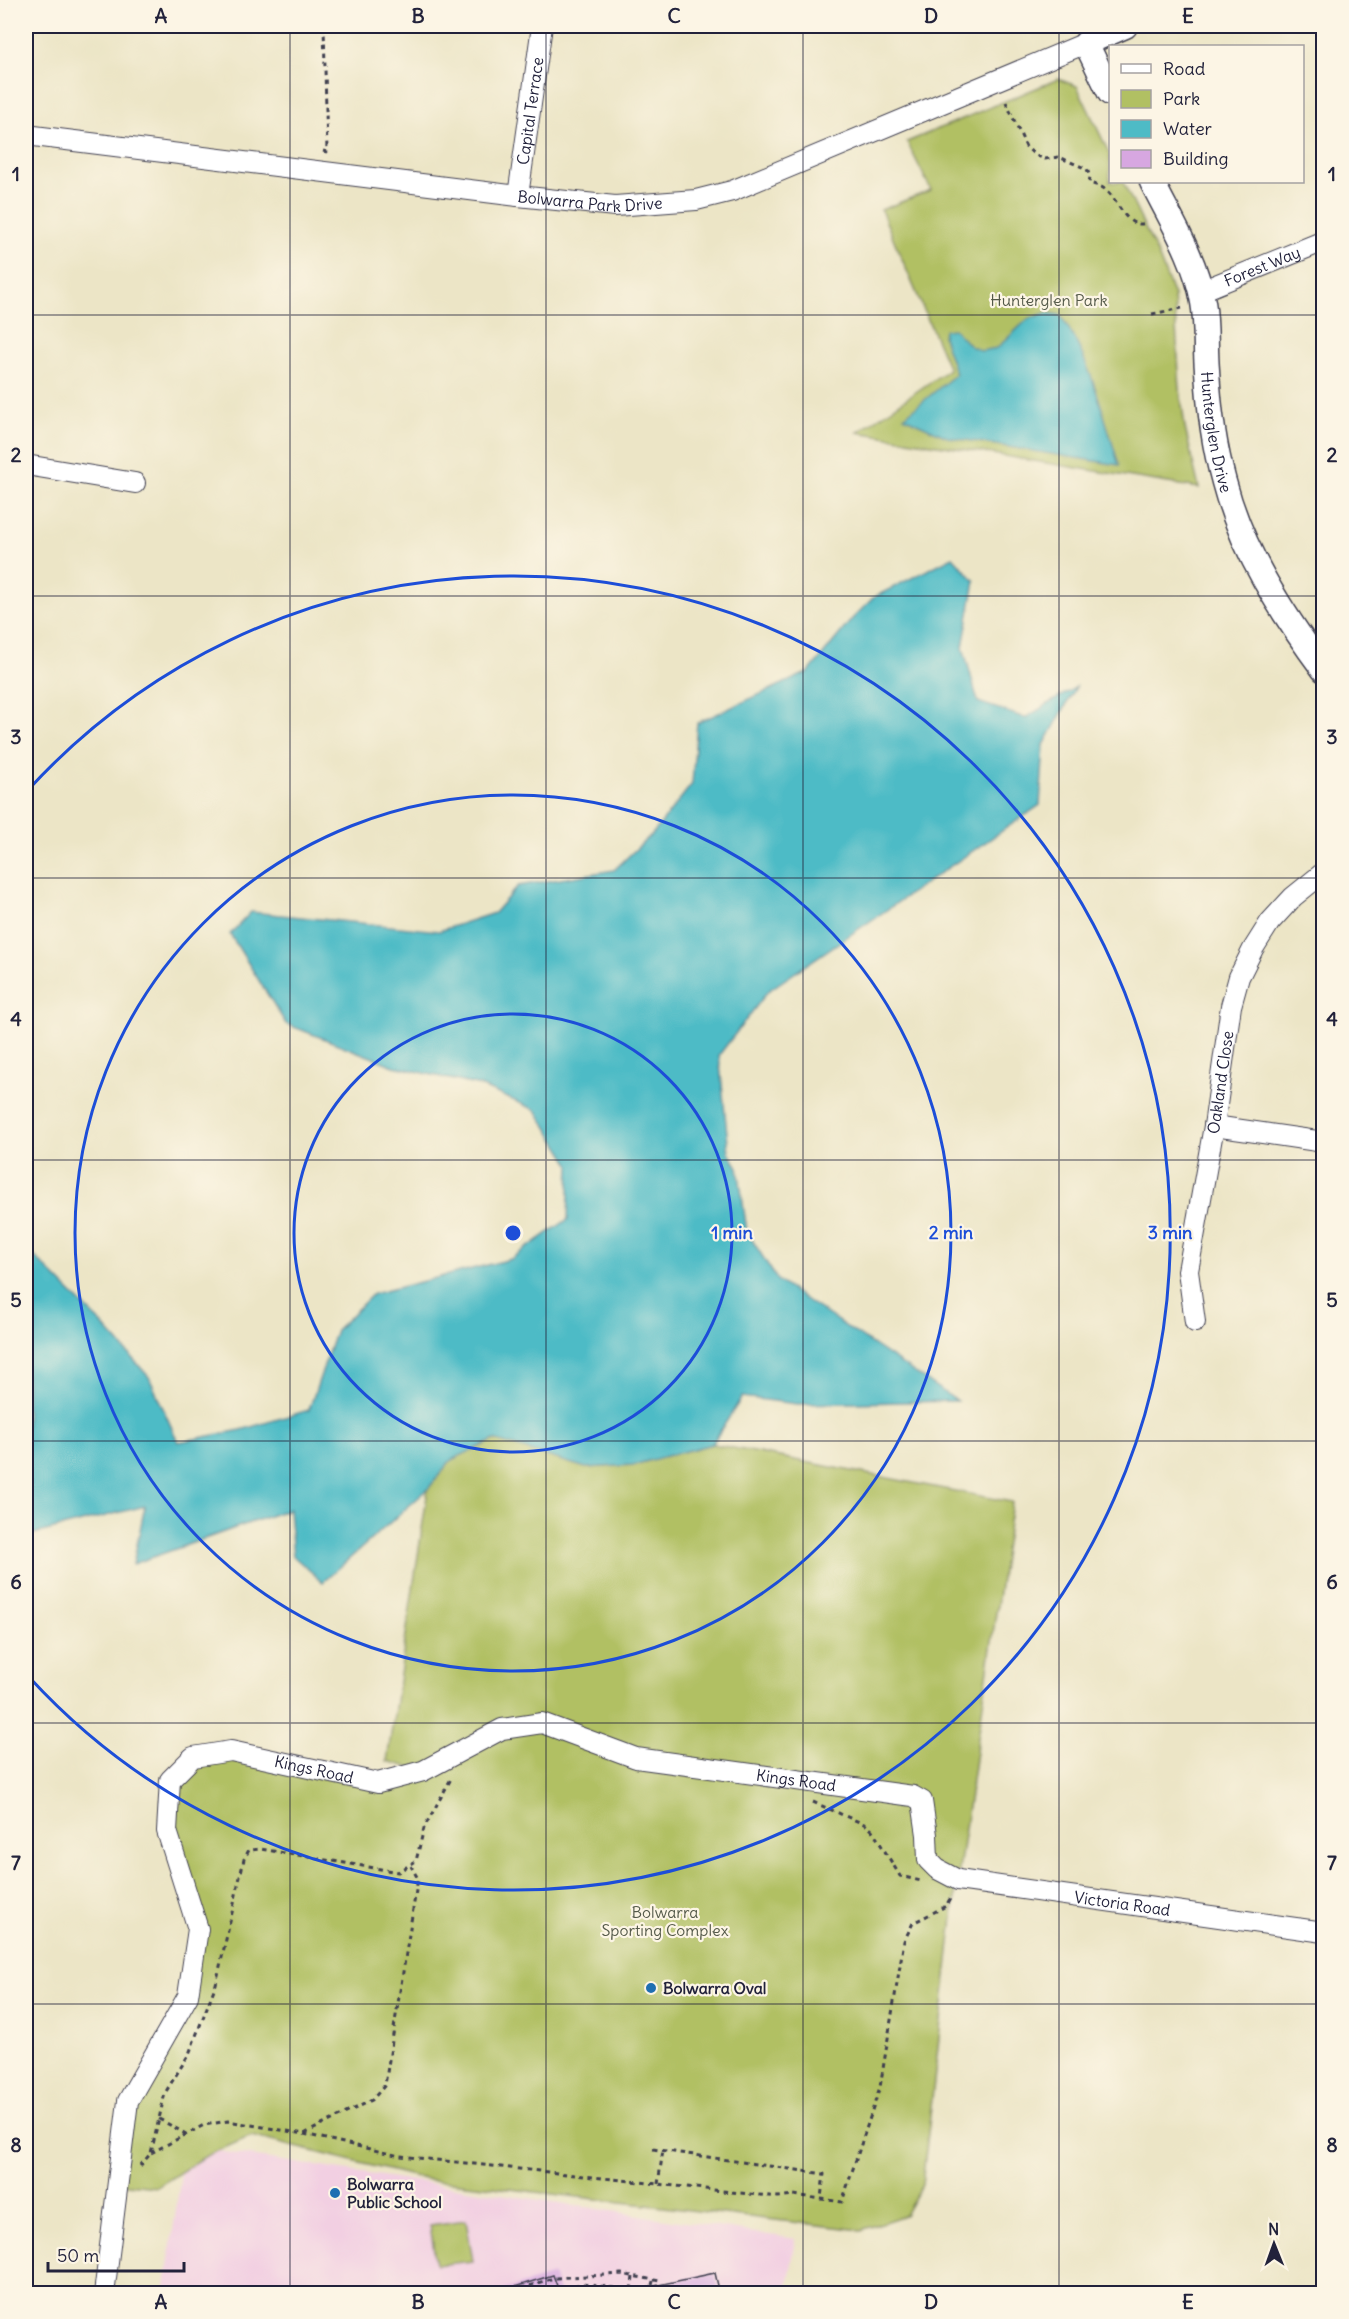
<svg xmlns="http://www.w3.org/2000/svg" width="1349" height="2319" font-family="Delius,sans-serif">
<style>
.built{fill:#f2cfe2}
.green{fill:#b1c063;stroke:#6a714f;stroke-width:1.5}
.water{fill:#4ebbc6;stroke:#386e80;stroke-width:1.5}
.building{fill:#d7a7e1}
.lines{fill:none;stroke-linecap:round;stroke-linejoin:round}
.minor-casing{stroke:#403f50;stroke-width:22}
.tertiary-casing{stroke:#403f50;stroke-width:27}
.path{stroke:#403f50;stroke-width:3;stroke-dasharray:4.5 4.5;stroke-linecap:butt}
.minor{stroke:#fff;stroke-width:20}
.tertiary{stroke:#fff;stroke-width:24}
.grid{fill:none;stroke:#22223b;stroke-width:1.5;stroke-opacity:0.55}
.ring{fill:none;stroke:#1d4ed8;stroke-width:3}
.poi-dot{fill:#1f6fb2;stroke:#fcf5e5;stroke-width:2}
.labels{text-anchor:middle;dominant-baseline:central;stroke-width:4.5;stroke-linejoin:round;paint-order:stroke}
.street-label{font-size:16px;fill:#22223b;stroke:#fcf5e5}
.park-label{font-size:16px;fill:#545949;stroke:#fcf5e5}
.poi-label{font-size:16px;font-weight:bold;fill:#22223b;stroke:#fcf5e5;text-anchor:start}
.centre{fill:#1d4ed8;stroke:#fcf5e5;stroke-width:3}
.ring-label{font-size:18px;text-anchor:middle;font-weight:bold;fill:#1d4ed8;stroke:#fcf5e5;stroke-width:4.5;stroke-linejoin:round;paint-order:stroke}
.neatline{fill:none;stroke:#22223b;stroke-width:2}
.grid-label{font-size:20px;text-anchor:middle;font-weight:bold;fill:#22223b}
</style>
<rect width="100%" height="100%" fill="#fcf5e5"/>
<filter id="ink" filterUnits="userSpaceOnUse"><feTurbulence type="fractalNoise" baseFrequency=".0167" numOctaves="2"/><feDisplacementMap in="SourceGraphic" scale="12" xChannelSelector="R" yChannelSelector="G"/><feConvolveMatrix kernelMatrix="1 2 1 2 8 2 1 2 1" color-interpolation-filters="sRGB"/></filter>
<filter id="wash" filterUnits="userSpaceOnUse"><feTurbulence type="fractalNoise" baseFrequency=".008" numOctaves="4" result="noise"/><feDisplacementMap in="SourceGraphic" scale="24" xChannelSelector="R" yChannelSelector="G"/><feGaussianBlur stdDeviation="1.35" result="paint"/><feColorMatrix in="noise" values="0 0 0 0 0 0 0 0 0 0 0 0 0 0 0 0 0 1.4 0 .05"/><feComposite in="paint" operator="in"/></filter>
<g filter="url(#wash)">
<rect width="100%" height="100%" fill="#ece5c6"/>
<path class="built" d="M 185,2146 L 796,2239 L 787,2293 L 164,2294 Z"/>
<g class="green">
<path d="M 1058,79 L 1077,86 L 1110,155 L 1110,182 L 1123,182 L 1158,255 L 1174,296 L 1180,389 L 1185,428 L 1199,488 L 858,432 L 949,369 L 881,210 L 931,190 L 907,142 Z"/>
<path d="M 494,1439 L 586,1468 L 633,1465 L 712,1444 L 1012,1502 L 956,1891 L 922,2185 L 905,2215 L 861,2230 L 425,2179 L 251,2136 L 206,2156 L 157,2187 L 118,2183 L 128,2101 L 188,1996 L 198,1929 L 167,1831 L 170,1780 L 193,1757 L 231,1751 L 378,1783 L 422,1771 L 387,1761 L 428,1489 L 451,1460 Z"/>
<path d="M 466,2220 L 473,2261 L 436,2265 L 430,2225 Z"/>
</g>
<g class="water">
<path d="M 1046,313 L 1060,315 C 1091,359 1103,414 1119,465 L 947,437 L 904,417 L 956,374 L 943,337 L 944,330 L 954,329 L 970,346 L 981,351 L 997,348 L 1028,319 Z"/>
<path d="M 953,557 L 975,581 L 963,647 L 978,702 L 1025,718 L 1076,687 L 1044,745 L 1040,805 L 768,991 L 719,1055 L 729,1153 L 738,1167 L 747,1232 L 778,1281 L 957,1401 L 797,1404 L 742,1397 L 712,1444 L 633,1465 L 586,1468 L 494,1440 L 451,1460 L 428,1489 L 323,1582 L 293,1556 L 289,1509 L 133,1564 L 145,1506 L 26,1536 L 26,1248 L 101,1323 L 149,1377 L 178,1442 L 241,1430 L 309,1410 L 336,1330 L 373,1294 L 511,1259 L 568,1219 L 570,1164 L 536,1110 L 480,1086 L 394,1066 L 286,1024 L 230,934 L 251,912 L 439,931 L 494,913 L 518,886 L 614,870 L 655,831 L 692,784 L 697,723 L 809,672 L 852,619 L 874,597 Z"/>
</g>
<g id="blocks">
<g class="building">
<path d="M 715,2273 L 720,2294 L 650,2294 L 649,2287 Z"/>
<path d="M 553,2275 L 560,2294 L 506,2294 L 505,2290 Z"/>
</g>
</g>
</g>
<g filter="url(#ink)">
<use href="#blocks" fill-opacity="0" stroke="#403f50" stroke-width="1.5"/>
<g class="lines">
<defs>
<g id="minor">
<path id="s1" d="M 26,135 L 518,196 L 615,206 L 696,200 L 732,191 L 1086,43"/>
<path id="s2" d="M 518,196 L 542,26"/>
<path id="s3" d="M 1201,291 L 1324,241"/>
<path d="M 26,465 L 135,483"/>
<path d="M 1214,1126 L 1324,1142"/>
<path id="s4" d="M 1195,1322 L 1188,1271 L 1214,1126 L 1231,1006 L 1239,977 L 1253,949 L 1270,922 L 1293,897 L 1324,872"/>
<path id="s5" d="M 104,2294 L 128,2101 L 188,1996 L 198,1929 L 167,1831 L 170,1780 L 193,1757 L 231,1751 L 378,1783 L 423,1771 L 502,1729 L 542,1723 L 636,1758 L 913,1796 L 922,1801 L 927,1835 L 928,1860 L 937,1869 L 958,1880 L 1324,1932"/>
</g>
<g id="tertiary">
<path d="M 1110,93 L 1086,43 L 1125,26"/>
<path id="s6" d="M 1152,182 C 1171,220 1196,260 1203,302 C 1207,324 1205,348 1207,370 C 1209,408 1214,446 1224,482 C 1242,551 1282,613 1324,670"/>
</g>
</defs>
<use href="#minor" class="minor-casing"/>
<use href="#tertiary" class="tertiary-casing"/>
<g class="path">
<path d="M 1006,102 L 1026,147 L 1035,155 L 1045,159 L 1059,157 L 1087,169 L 1090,177 L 1089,183 C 1096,185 1102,186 1107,191 C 1119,201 1126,230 1146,223"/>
<path d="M 323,151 L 327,152 L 324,26"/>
<path d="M 1152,314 L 1182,308"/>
<path d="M 813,1802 L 866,1825 L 872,1830 L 900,1876 L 921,1881"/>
<path d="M 159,2119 L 186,2134"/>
<path d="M 304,2134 L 400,2156 L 778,2197 L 794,2195 L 842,2202 L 880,2087 L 904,1941 L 913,1923 L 946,1906 L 951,1897"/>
<path d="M 653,2149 L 824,2174 L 821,2198"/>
<path d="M 151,2153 L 204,2125 L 228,2121 L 304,2134 L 372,2100 L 385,2085 L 417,1884 L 417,1877 L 411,1866"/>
<path d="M 140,2166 L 151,2153 L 165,2093 L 189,2054 L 216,1984 L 244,1859 L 249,1850 L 261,1849 L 398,1872 L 416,1861 L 424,1828 L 452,1777"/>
<path d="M 658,2184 L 663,2150"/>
<path d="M 631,2290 L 633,2277"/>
<path d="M 504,2294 L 554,2278 L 621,2274 L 660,2281"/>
<path d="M 539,2294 L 582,2284 L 631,2290 L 644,2294"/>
<path d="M 650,2294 L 653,2281"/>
</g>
<use href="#minor" class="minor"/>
<use href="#tertiary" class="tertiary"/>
</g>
</g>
<path class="grid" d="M 290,26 L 290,2294M 546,26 L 546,2294M 803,26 L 803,2294M 1059,26 L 1059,2294M 26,315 L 1324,315M 26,596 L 1324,596M 26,878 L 1324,878M 26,1160 L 1324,1160M 26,1441 L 1324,1441M 26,1723 L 1324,1723M 26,2004 L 1324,2004"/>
<g class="ring">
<circle cx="513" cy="1233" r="219"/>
<circle cx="513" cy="1233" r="438"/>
<path d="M29 789A657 657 0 1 1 29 1677"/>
</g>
<g class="poi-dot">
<circle cx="651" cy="1988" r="6"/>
<circle cx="335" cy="2193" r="6"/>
</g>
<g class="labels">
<g class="street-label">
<text stroke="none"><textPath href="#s2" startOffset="86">Capital Terrace</textPath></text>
<text stroke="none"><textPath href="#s1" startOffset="568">Bolwarra Park Drive</textPath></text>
<text stroke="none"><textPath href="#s3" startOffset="66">Forest Way</textPath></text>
<text stroke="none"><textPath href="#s6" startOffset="262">Hunterglen Drive</textPath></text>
<text stroke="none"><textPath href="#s4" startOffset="243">Oakland Close</textPath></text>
<text stroke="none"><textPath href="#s5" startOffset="693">Kings Road</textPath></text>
<text stroke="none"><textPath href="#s5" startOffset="1197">Kings Road</textPath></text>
<text stroke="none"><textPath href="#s5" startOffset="1587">Victoria Road</textPath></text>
</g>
<g class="park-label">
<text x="1049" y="300">Hunterglen Park</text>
<text x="665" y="1912">Bolwarra<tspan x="665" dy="18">Sporting Complex</tspan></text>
</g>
<g class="poi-label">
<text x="663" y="1988">Bolwarra Oval</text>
<text x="347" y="2184">Bolwarra<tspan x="347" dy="18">Public School</tspan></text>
</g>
</g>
<circle cx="513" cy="1233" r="9" class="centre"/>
<g class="ring-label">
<text x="732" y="1239">1 min</text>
<text x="951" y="1239">2 min</text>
<text x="1170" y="1239">3 min</text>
</g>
<rect width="1349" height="2319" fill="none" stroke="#fcf5e5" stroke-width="66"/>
<rect x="1109" y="45" width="195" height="138" fill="#fcf5e5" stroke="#a5a1a1" stroke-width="1.5"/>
<rect x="1121" y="64" width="30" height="9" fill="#ffffff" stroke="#a5a1a1" stroke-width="1.5"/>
<text x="1163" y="75" font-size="18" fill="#22223b">Road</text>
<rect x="1121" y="90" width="30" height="18" fill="#b1c063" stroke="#a5a1a1" stroke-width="1.5"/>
<text x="1163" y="105" font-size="18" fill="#22223b">Park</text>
<rect x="1121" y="120" width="30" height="18" fill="#4ebbc6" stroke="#a5a1a1" stroke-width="1.5"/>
<text x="1163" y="135" font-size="18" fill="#22223b">Water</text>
<rect x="1121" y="150" width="30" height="18" fill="#d7a7e1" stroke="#a5a1a1" stroke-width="1.5"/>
<text x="1163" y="165" font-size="18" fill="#22223b">Building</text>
<g transform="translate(1274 2244) rotate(359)" stroke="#fcf5e5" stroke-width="4.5" paint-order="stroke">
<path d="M0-4.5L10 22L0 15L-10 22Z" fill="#22223b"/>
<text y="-9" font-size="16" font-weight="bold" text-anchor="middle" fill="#22223b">N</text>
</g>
<path d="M48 2262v9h136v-9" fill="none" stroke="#22223b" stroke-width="3"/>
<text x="57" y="2262" font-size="18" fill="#22223b" stroke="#fcf5e5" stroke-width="4.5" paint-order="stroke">50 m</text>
<rect x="33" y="33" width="1283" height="2253" class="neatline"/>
<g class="grid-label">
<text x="161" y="23">A</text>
<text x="418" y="23">B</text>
<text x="674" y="23">C</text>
<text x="931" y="23">D</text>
<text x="1188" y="23">E</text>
<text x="16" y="181">1</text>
<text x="1332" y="181">1</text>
<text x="16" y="462">2</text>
<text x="1332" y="462">2</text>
<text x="16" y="744">3</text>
<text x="1332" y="744">3</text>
<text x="16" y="1026">4</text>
<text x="1332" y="1026">4</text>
<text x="16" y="1307">5</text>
<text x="1332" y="1307">5</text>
<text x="16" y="1589">6</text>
<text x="1332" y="1589">6</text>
<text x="16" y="1870">7</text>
<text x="1332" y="1870">7</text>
<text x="16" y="2152">8</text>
<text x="1332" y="2152">8</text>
<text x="161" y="2309">A</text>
<text x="418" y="2309">B</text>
<text x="674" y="2309">C</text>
<text x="931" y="2309">D</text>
<text x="1188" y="2309">E</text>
</g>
</svg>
